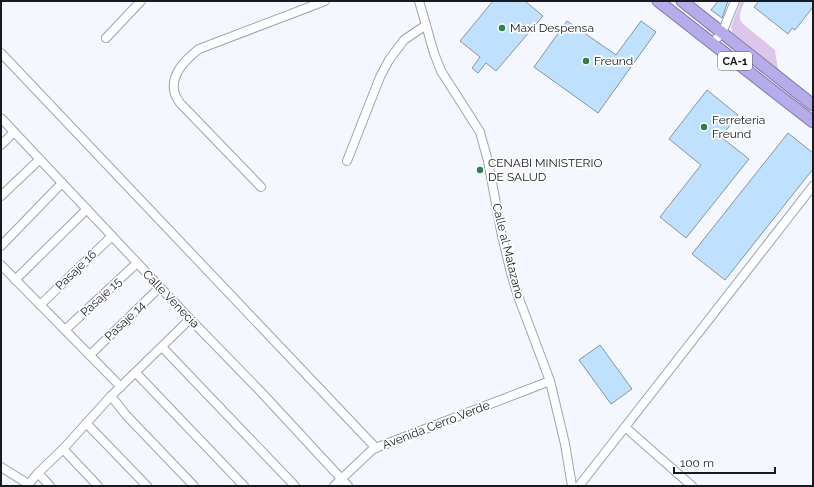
<svg xmlns="http://www.w3.org/2000/svg" width="814" height="487" font-family="Raleway,sans-serif">
<style>
.green{fill:#ddc6e9}
.building{fill:#c0e1fe;stroke:#8795a1}
.lines{fill:none;stroke-linecap:round;stroke-linejoin:round}
.minor-casing{stroke:#9da3b3;stroke-width:10}
.highway-casing{stroke:#7e79a4;stroke-width:13}
.minor{stroke:#fff;stroke-width:8}
.highway{stroke:#b6acec;stroke-width:11}
.poi-dot{fill:#337d4a;stroke:#fff;stroke-width:1.5}
.labels{text-anchor:middle;dominant-baseline:central;stroke-width:3.5;stroke-linejoin:round;paint-order:stroke}
.shield{fill:#fff;stroke:#5d5f62;stroke-width:1}
.shield-label{font-size:11px;font-weight:bold;fill:#171a1f}
.poi-label{font-size:12px;fill:#171a1f;stroke:#fff;text-anchor:start}
.street-label{font-size:12px;fill:#171a1f;stroke:#fff}
</style>
<rect width="100%" height="100%" fill="#f5f7fe"/>
<path class="green" d="M 741,1 L 745,1 C 742,8 737,16 742,23 L 775,50 L 778,69 L 732,32 L 731,27 Z"/>
<g class="building">
<path d="M 493,1 L 525,1 L 543,16 L 496,71 L 486,63 L 478,73 L 472,68 L 480,57 L 460,41 Z"/>
<path d="M 718,1 L 728,1 L 722,18 L 711,10 Z"/>
<path d="M 759,1 L 813,1 L 813,7 L 795,30 L 792,28 L 788,34 L 754,7 Z"/>
<path d="M 567,21 L 616,55 L 641,21 L 656,32 L 598,113 L 534,67 Z"/>
<path d="M 707,90 L 738,115 L 721,137 L 749,159 L 686,238 L 660,217 L 701,165 L 669,139 Z"/>
<path d="M 788,133 L 813,153 L 813,169 L 725,280 L 692,254 Z"/>
<path d="M 600,345 L 632,389 L 611,404 L 579,360 Z"/>
</g>
<g class="lines">
<defs>
<g id="minor">
<path d="M 419,1 L 434,53 L 441,71 L 480,132 L 483,143 L 488,161 L 502,236 L 511,273 L 518,296 L 550,381 L 565,444 L 572,486"/>
<path d="M 106,38 L 141,1"/>
<path d="M 712,43 L 722,33 L 735,1"/>
<path d="M 1,53 L 376,448"/>
<path d="M 1,118 L 190,319 L 262,393 L 348,486"/>
<path d="M 1,145 L 14,132"/>
<path d="M 347,161 L 380,77 L 389,60 L 404,40 L 426,25"/>
<path d="M 261,187 L 180,103 C 178,100 176,97 175,94 C 169,76 186,59 199,49 L 325,1"/>
<path d="M 1,196 L 39,160"/>
<path d="M 1,246 L 62,183"/>
<path d="M 1,265 L 121,387"/>
<path d="M 15,280 L 87,209"/>
<path d="M 40,305 L 112,236"/>
<path d="M 65,330 L 137,263"/>
<path d="M 162,347 L 295,486"/>
<path d="M 90,355 L 160,287"/>
<path d="M 136,373 L 244,486"/>
<path d="M 111,396 L 126,415 L 194,486"/>
<path d="M 86,423 L 147,486"/>
<path d="M 625,427 L 692,486"/>
<path d="M 63,449 L 98,486"/>
<path d="M 1,467 L 28,484"/>
<path d="M 38,473 L 50,486"/>
<path d="M 27,486 L 38,473 L 63,449 L 111,396 L 190,319"/>
<path d="M 334,486 L 373,449 L 550,381"/>
<path d="M 579,486 L 813,186"/>
</g>
<g id="highway">
<path d="M 658,1 L 813,122"/>
<path d="M 682,1 L 813,105"/>
</g>
</defs>
<use href="#minor" class="minor-casing"/>
<use href="#highway" class="highway-casing"/>
<use href="#minor" class="minor"/>
<use href="#highway" class="highway"/>
</g>
<g class="poi-dot">
<circle cx="502" cy="28" r="4"/>
<circle cx="586" cy="61" r="4"/>
<circle cx="704" cy="127" r="4"/>
<circle cx="480" cy="170" r="4"/>
</g>
<g class="labels">
<rect class="shield" x="718" y="52" width="34" height="18" rx="3"/>
<g class="shield-label">
<text x="735" y="61">CA-1</text>
</g>
<g class="poi-label">
<text x="510" y="28">Maxi Despensa</text>
<text x="594" y="61">Freund</text>
<text x="712" y="120">Ferretería<tspan x="712" dy="14">Freund</tspan></text>
<text x="488" y="163">CENABI MINISTERIO<tspan x="488" dy="14">DE SALUD</tspan></text>
</g>
<g class="street-label">
<text transform="translate(508 251) rotate(76)">Calle al Matazano</text>
<text transform="translate(76 270) rotate(-44)">Pasaje 16</text>
<text transform="translate(101 297) rotate(-43)">Pasaje 15</text>
<text transform="translate(171 299) rotate(46)">Calle Venecia</text>
<text transform="translate(125 321) rotate(-44)">Pasaje 14</text>
<text transform="translate(436 425) rotate(-21)">Avenida Cerro Verde</text>
</g>
</g>
<rect width="814" height="487" fill="none" stroke="#171a1f" stroke-width="4"/>
<path d="M674 467v6h101v-6" fill="none" stroke="#171a1f" stroke-width="2"/>
<text x="680" y="467" font-size="12" fill="#171a1f" stroke="#ffffff" stroke-width="3" paint-order="stroke">100 m</text>
</svg>
